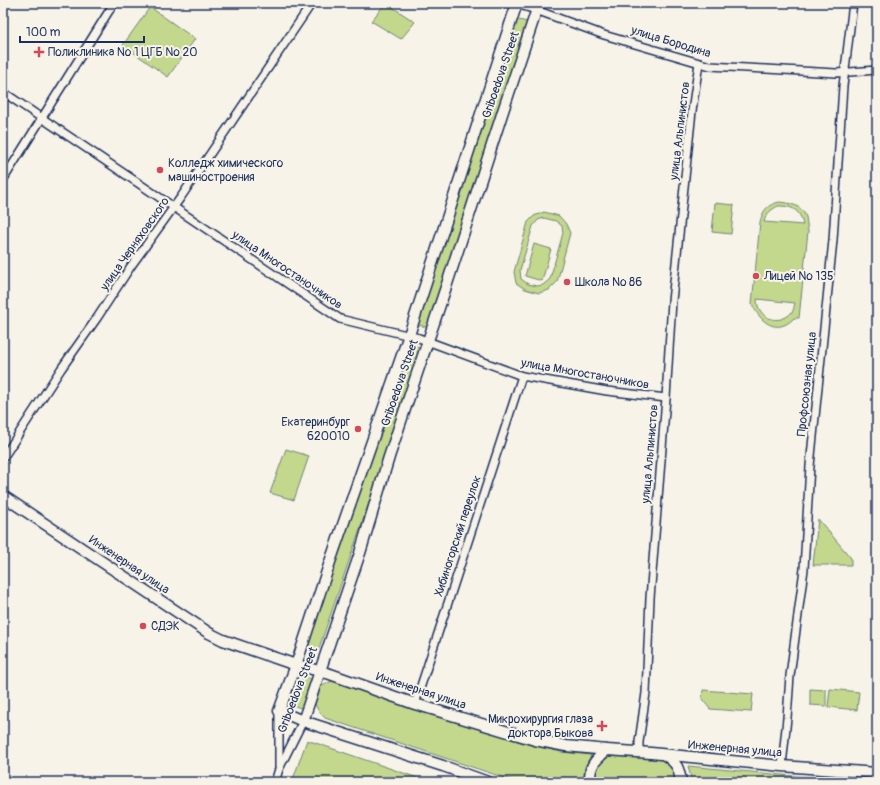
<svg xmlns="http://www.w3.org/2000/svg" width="880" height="785" font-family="Pangolin,sans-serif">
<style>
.green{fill:#c3d88d;stroke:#6f8476;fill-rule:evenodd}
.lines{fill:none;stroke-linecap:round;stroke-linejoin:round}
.street-casing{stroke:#1b2f5e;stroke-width:10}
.secondary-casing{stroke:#1b2f5e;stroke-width:13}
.street{stroke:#f7f3e8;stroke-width:7}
.secondary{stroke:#f7f3e8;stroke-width:10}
.poi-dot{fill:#d1495b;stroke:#f7f3e8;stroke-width:1.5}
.labels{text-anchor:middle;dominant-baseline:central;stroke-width:4;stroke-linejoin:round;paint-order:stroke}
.street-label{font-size:12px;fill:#1b2f5e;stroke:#f7f3e8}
.poi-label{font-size:12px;fill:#1b2f5e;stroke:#f7f3e8;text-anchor:start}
</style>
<rect width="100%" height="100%" fill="#f7f3e8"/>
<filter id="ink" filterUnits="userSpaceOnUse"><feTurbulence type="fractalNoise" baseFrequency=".025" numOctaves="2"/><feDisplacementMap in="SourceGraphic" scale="8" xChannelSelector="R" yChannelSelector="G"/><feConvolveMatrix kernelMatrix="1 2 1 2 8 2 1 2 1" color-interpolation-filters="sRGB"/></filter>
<g filter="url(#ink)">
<g class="green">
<path d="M 386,3 L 415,22 L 401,39 L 371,21 Z"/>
<path d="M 150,7 L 195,39 L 168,77 L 123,45 Z"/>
<path d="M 515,19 L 527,22 L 429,328 L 416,324 Z"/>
<path d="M 779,202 C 790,203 802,205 806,217 C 807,221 807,227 808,231 L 799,318 L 794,318 C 777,336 760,322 752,304 L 760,222 C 763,210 767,205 779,202 ZM 778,206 C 793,206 800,210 803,225 L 764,222 C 766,213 771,210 778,206 ZM 757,299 L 795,303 C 794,306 794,310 792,312 C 779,327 757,318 757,299 Z"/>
<path d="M 715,203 L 734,205 L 731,234 L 712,232 Z"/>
<path d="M 544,212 L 559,216 L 566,224 L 570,233 L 557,282 L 549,290 L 539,293 L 525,289 L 516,283 L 514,272 L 528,222 L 534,216 ZM 544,218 L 556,221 L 562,226 L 563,233 L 550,279 L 543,285 L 537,286 L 528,284 L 521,279 L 520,270 L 533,226 L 538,220 Z"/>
<path d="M 534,244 L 551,249 L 542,281 L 525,276 Z"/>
<path d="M 410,344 L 422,348 L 318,651 L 306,647 Z"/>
<path d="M 286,449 L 309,456 L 294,500 L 270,493 Z"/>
<path d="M 818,519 L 851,558 L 851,565 L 813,565 Z"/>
<path d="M 303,676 L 314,680 L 304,709 L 292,705 Z"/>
<path d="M 334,680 L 531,745 L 561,752 L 591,755 L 585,767 L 584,782 L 517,782 L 325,718 L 319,712 L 314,702 L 320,687 Z"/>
<path d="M 810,689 L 826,690 L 826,706 L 810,705 Z"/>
<path d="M 830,689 L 859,692 L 857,710 L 828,707 Z"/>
<path d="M 703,690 L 753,694 L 751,712 L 710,709 L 702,699 Z"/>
<path d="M 307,740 L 421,779 L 420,782 L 292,782 Z"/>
<path d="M 610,756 L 666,759 L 673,765 L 676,781 L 675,782 L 595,782 L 595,767 L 602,758 Z"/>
<path d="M 688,766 L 857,782 L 692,782 Z"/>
</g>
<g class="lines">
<defs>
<g id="street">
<path d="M 513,3 L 536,10 L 604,35 L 710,66 L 836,73 L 877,70"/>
<path d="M 3,92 L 340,319 L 419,338 L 522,376 L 607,391 L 666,398"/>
<path d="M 3,180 L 114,3"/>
<path d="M 3,458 L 61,369 L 97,318 L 131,266 L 181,197 L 312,3"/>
<path d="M 415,704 L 522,376"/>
<path d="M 279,711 L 279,766"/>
<path d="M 639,752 L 639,742 L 646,693 L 650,598 L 666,398 L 672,301 L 692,111 L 699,63"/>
<path d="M 782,766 L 787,718 L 790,676 L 804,569 L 810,466 L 833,240 L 843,86 L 853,3"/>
<path d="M 275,782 L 279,769 L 303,721"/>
</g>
<g id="secondary">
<path d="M 3,496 L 209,633 L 223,640 L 290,663 L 330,674 L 415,704 L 535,740 L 566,746 L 607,750 L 651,753 L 782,766 L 877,773"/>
<path d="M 303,721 L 320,671 L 360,553 L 389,457 L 448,281 L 503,111 L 539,3"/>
<path d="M 665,755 C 677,763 679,768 681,782"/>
<path d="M 488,782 L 443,766 L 303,721 L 279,711 L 296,665 L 330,562 L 409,335 L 517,3"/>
<path d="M 590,782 C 589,766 595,760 607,750"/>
</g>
</defs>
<use href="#street" class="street-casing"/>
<use href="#secondary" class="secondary-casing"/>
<use href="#street" class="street"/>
<use href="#secondary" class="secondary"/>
</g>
</g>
<g class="poi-dot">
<path d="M37 46h4v4h4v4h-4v4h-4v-4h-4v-4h4z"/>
<circle cx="160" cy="170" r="4"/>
<circle cx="756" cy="276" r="4"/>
<circle cx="567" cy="282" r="4"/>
<circle cx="358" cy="429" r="4"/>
<circle cx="143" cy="626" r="4"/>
<path d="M600 720h4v4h4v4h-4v4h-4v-4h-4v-4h4z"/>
</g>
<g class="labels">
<g class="street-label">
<text transform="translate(671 42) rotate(17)">улица Бородина</text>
<text transform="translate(501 75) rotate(-71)">Griboedova Street</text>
<text transform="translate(680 131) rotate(-83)">улица Альпинистов</text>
<text transform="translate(135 244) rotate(-55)">улица Черняховского</text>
<text transform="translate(287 270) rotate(34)">улица Многостаночников</text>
<text transform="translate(585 374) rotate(10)">улица Многостаночников</text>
<text transform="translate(400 383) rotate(-71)">Griboedova Street</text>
<text transform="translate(807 384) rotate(-84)">Профсоюзная улица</text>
<text transform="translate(650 454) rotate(-85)">улица Альпинистов</text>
<text transform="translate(458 536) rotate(-72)">Хибиногорский переулок</text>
<text transform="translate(129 565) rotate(34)">Инженерная улица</text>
<text transform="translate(298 690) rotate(-69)">Griboedova Street</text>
<text transform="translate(421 691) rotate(18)">Инженерная улица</text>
<text transform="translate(735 749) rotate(5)">Инженерная улица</text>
</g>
<g class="poi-label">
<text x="48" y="52">Поликлиника № 1 ЦГБ № 20</text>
<text x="168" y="163">Колледж химического<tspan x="168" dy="14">машиностроения</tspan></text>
<text x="764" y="276">Лицей № 135</text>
<text x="575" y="282">Школа № 86</text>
<text x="350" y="422" text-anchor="end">Екатеринбург<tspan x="350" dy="14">620010</tspan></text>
<text x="151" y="626">СДЭК</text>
<text x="593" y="719" text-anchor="end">Микрохирургия глаза<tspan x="593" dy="14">доктора Быкова</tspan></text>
</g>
</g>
<rect width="880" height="785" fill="none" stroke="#f7f3e8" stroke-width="16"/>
<rect x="8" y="8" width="864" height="769" fill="none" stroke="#1b2f5e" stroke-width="1.5" filter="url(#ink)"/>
<path d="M20 36v6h124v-6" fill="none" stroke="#1b2f5e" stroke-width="2"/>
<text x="26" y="36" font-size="12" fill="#1b2f5e" stroke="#f7f3e8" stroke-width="3" paint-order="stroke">100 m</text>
</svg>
